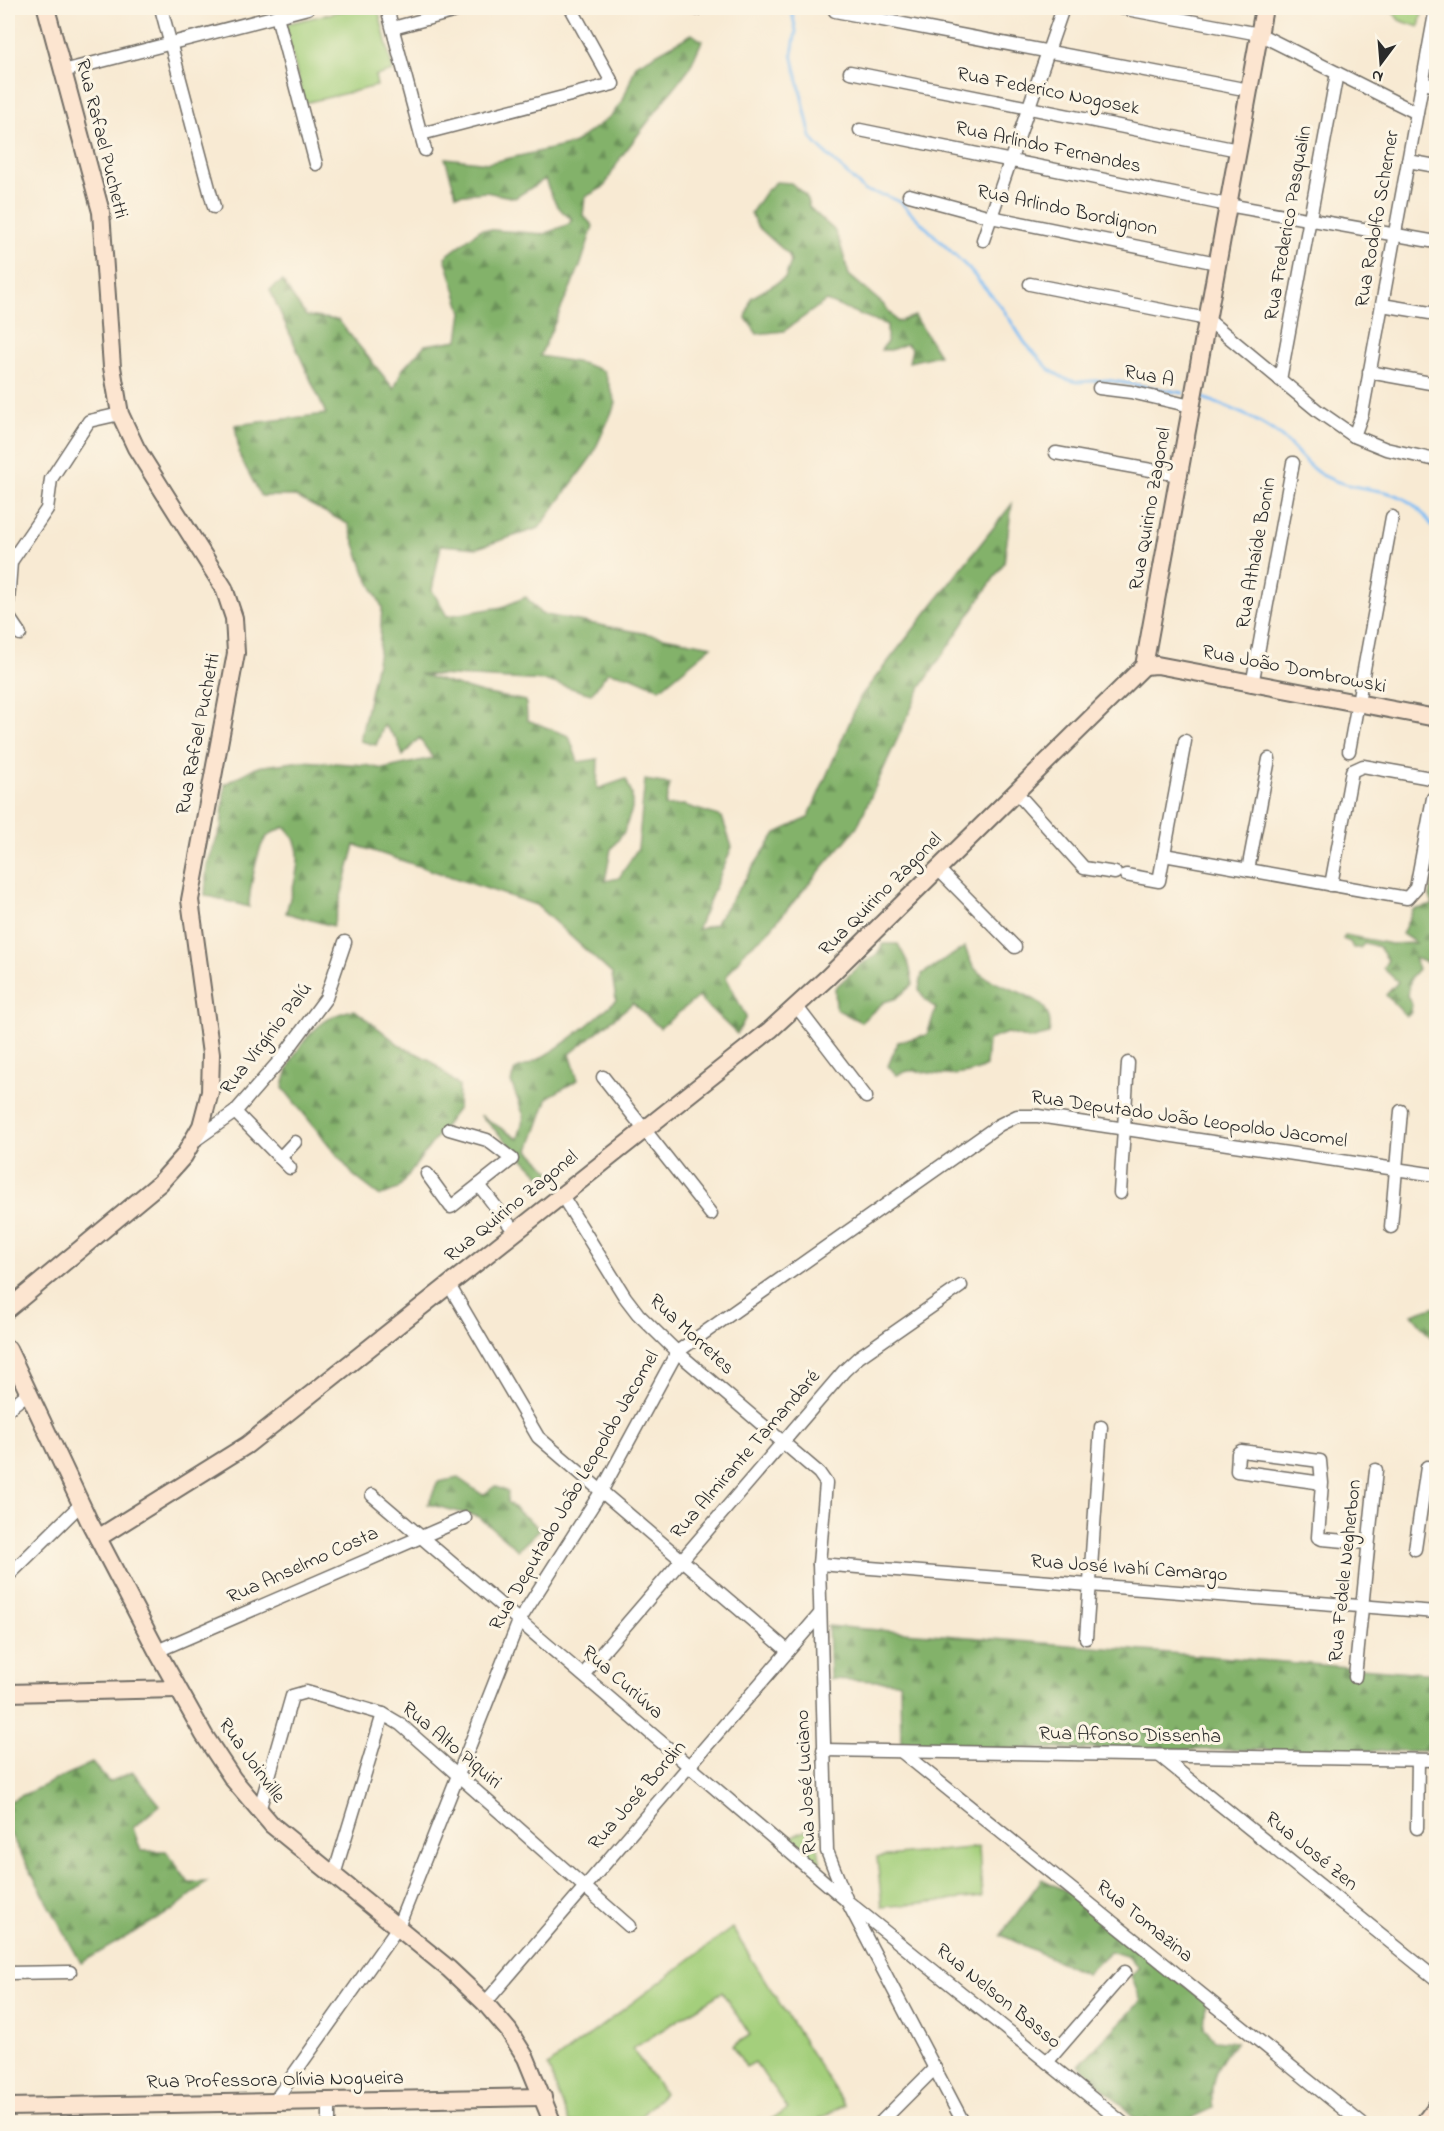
<svg xmlns="http://www.w3.org/2000/svg" width="1444" height="2131" font-family="'Indie Flower',sans-serif">
<style>
.grass{fill:#a4cf7b;stroke:#687d53;stroke-width:1.5}
.forest{fill:url(#forest-firs);stroke:#576e4b;stroke-width:1.5}
.park{fill:url(#park-dots);stroke:#687d53;stroke-width:1.5}
.lines{fill:none;stroke-linecap:round;stroke-linejoin:round}
.stream{stroke:#80bef4;stroke-width:3}
.street-casing{stroke:#736e66;stroke-width:15}
.secondary-casing{stroke:#736e66;stroke-width:20}
.street{stroke:#fff;stroke-width:12}
.secondary{stroke:#fce5d0;stroke-width:16}
.labels{text-anchor:middle;dominant-baseline:central;stroke-width:6;stroke-linejoin:round;paint-order:stroke}
.street-label{font-size:20px;fill:#2b2b2b;stroke:#fcf5e5}
</style>
<defs>
<pattern id="forest-firs" width="22" height="20" patternUnits="userSpaceOnUse" patternTransform="scale(1.5)"><rect width="22" height="20" fill="#83b26b"/><path d="M5 1l3.5 6h-7zM16 11l3.5 6h-7z" fill="#6b9158"/></pattern>
<pattern id="park-dots" width="8" height="8" patternUnits="userSpaceOnUse" patternTransform="scale(1.5)"><rect width="8" height="8" fill="#a4cf7b"/><path d="M2 2h.1M6 6h.1" fill="none" stroke="#8db26a" stroke-width="1.8" stroke-linecap="round"/></pattern>
</defs>
<rect width="100%" height="100%" fill="#fcf5e5"/>
<filter id="ink" filterUnits="userSpaceOnUse"><feTurbulence type="fractalNoise" baseFrequency=".0167" numOctaves="2"/><feDisplacementMap in="SourceGraphic" scale="12" xChannelSelector="R" yChannelSelector="G"/><feConvolveMatrix kernelMatrix="1 2 1 2 8 2 1 2 1" color-interpolation-filters="sRGB"/></filter>
<filter id="wash" filterUnits="userSpaceOnUse"><feTurbulence type="fractalNoise" baseFrequency=".008" numOctaves="4" result="noise"/><feDisplacementMap in="SourceGraphic" scale="24" xChannelSelector="R" yChannelSelector="G"/><feGaussianBlur stdDeviation="1.35" result="paint"/><feColorMatrix in="noise" values="0 0 0 0 0 0 0 0 0 0 0 0 0 0 0 0 0 1.4 0 .05"/><feComposite in="paint" operator="in"/></filter>
<g filter="url(#wash)">
<rect width="100%" height="100%" fill="#f8ead3"/>
<g class="grass">
<path d="M 355,8 L 378,8 L 393,71 L 375,76 L 377,86 L 304,103 L 285,24 Z"/>
<path d="M 1390,8 L 1423,8 L 1419,27 L 1399,20 Z"/>
<path d="M 979,1847 L 982,1897 L 882,1907 L 877,1857 Z"/>
<path d="M 732,1928 L 844,2105 L 813,2123 L 765,2123 L 788,2109 L 755,2062 L 746,2067 L 733,2046 L 750,2035 L 722,1992 L 632,2049 L 664,2093 L 634,2123 L 569,2123 L 548,2066 Z"/>
</g>
<g class="forest">
<path d="M 692,34 L 702,41 L 690,67 L 621,157 L 604,187 L 585,197 L 583,215 L 593,226 L 581,264 L 540,356 L 581,363 L 604,371 L 616,403 L 592,456 L 539,528 L 477,548 L 441,545 L 432,590 L 447,616 L 502,607 L 526,597 L 541,614 L 712,646 L 660,689 L 633,677 L 608,672 L 591,694 L 547,681 L 419,674 L 482,693 L 526,701 L 527,720 L 569,736 L 578,762 L 598,759 L 597,789 L 626,779 L 632,795 L 632,809 L 624,832 L 611,849 L 605,881 L 619,878 L 638,848 L 645,780 L 670,784 L 665,806 L 684,805 L 722,817 L 732,847 L 697,930 L 715,924 L 776,833 L 808,818 L 861,696 L 1012,504 L 1004,563 L 921,687 L 857,827 L 767,933 L 745,951 L 726,977 L 746,1017 L 737,1034 L 698,997 L 660,1028 L 633,1003 L 570,1054 L 578,1080 L 548,1097 L 529,1150 L 561,1182 L 547,1182 L 480,1115 L 518,1139 L 524,1116 L 511,1082 L 515,1070 C 554,1055 585,1028 616,1000 L 612,974 L 536,905 L 355,845 L 333,926 L 286,913 C 292,886 311,848 284,827 C 279,830 270,833 267,837 C 257,846 249,893 249,907 L 205,895 L 207,865 L 221,828 L 225,784 L 256,767 L 302,761 L 365,765 L 383,769 L 433,758 L 419,738 L 403,756 L 397,740 L 384,725 L 376,745 L 360,741 L 379,652 L 382,607 L 365,573 L 348,524 L 294,496 L 261,496 L 240,457 L 235,425 L 326,414 L 270,290 L 282,281 L 306,316 L 338,320 L 394,389 L 402,370 L 425,345 L 458,340 L 462,312 L 445,257 L 481,229 L 544,234 L 569,224 L 572,219 C 556,209 551,196 545,179 L 515,198 L 486,192 L 456,195 L 445,158 L 488,163 L 573,144 L 612,115 L 623,100 L 636,65 Z"/>
<path d="M 776,182 L 791,183 L 806,196 L 809,207 L 834,230 L 840,243 L 849,275 L 883,304 L 897,322 L 915,316 L 939,355 L 909,362 L 912,349 L 906,344 L 891,350 L 881,350 L 887,342 L 887,325 L 826,301 L 784,331 L 757,334 L 746,318 L 751,298 L 785,278 L 791,262 L 789,255 L 757,226 L 751,213 L 766,191 Z"/>
<path d="M 1436,840 L 1436,972 L 1428,963 L 1414,958 L 1418,969 L 1411,977 L 1407,996 L 1412,1005 L 1411,1012 L 1406,1016 L 1386,995 L 1398,982 L 1383,968 L 1388,960 L 1379,947 L 1365,943 L 1360,948 L 1353,948 L 1350,942 L 1343,939 L 1345,935 L 1391,944 L 1416,943 L 1402,934 L 1413,910 L 1433,905 L 1430,896 L 1436,868 L 1432,857 Z"/>
<path d="M 883,944 L 898,944 L 909,965 L 913,984 L 897,998 L 884,1002 L 861,1022 L 836,1009 L 835,988 L 861,964 L 876,956 Z"/>
<path d="M 965,947 C 969,958 972,968 982,975 C 1006,993 1058,993 1049,1034 L 1030,1039 L 1007,1033 L 988,1040 L 986,1066 C 971,1075 948,1077 930,1073 C 916,1071 911,1068 897,1075 L 888,1066 L 898,1042 L 927,1035 L 936,1008 L 926,1001 L 919,989 L 922,974 Z"/>
<path d="M 355,1010 L 401,1046 L 430,1060 L 459,1086 L 458,1108 L 398,1189 L 380,1196 L 354,1176 L 283,1088 C 289,1053 318,1014 355,1010 Z"/>
<path d="M 1436,1306 L 1436,1343 L 1412,1314 Z"/>
<path d="M 458,1478 L 483,1495 L 495,1486 L 508,1492 L 507,1502 L 540,1529 L 518,1550 L 479,1517 L 428,1504 L 438,1482 Z"/>
<path d="M 828,1626 L 1436,1674 L 1436,1751 L 901,1748 L 900,1682 L 830,1679 Z"/>
<path d="M 92,1763 L 109,1782 L 133,1772 L 160,1805 L 133,1828 L 141,1851 L 166,1851 L 189,1883 L 207,1882 L 173,1910 L 81,1963 L 8,1830 L 8,1802 Z"/>
<path d="M 1042,1879 L 1074,1895 L 1206,2003 L 1204,2028 L 1215,2040 L 1236,2042 C 1218,2062 1208,2081 1213,2108 L 1181,2123 L 1140,2123 L 1079,2065 L 1141,2001 L 1131,1976 L 1139,1967 L 1126,1956 L 1110,1951 L 1086,1974 L 1001,1935 Z"/>
</g>
<path class="park" d="M 815,1826 L 822,1874 L 785,1840 Z"/>
<g class="lines">
<g class="stream">
<path d="M 791,8 L 796,31 L 792,54 L 811,137 L 816,144 L 865,191 L 887,196 L 900,202 L 936,237 L 968,268 L 1003,309 L 1025,343 L 1050,370 L 1065,379 L 1077,382 L 1107,380 L 1183,393"/>
<path d="M 1203,398 C 1231,408 1264,421 1285,440 C 1298,451 1307,467 1322,475 C 1368,500 1402,475 1436,532"/>
</g>
</g>
</g>
<g filter="url(#ink)">
<g class="lines">
<defs>
<g id="street">
<path d="M 161,8 L 214,207"/>
<path d="M 387,8 L 425,150"/>
<path d="M 696,8 L 697,9"/>
<path d="M 1121,8 L 1259,34 L 1417,113"/>
<path d="M 835,11 L 1249,90"/>
<path d="M 277,16 L 316,164"/>
<path d="M 393,28 L 467,8"/>
<path d="M 63,71 L 308,8"/>
<path d="M 850,72 L 1238,150"/>
<path d="M 1422,83 L 1436,86"/>
<path d="M 860,130 L 1228,205 L 1436,242"/>
<path d="M 421,134 L 613,84 L 571,8"/>
<path d="M 1408,161 L 1436,166"/>
<path d="M 909,195 L 991,217 L 1217,263"/>
<path d="M 983,240 L 1063,8"/>
<path d="M 1030,284 L 1207,319 L 1318,411 L 1354,436 L 1386,449 L 1436,460"/>
<path d="M 1382,305 L 1436,314"/>
<path d="M 1369,372 L 1436,384"/>
<path d="M 1280,380 L 1337,73"/>
<path d="M 1099,388 L 1131,392 L 1191,406"/>
<path d="M 1354,436 L 1362,414 L 1436,8"/>
<path d="M 1056,453 L 1179,475"/>
<path d="M 8,566 L 47,509 L 51,479 L 89,421 L 120,414"/>
<path d="M 8,602 L 11,562"/>
<path d="M 8,616 L 20,634"/>
<path d="M 1252,685 L 1293,463"/>
<path d="M 1349,751 L 1392,517"/>
<path d="M 1016,792 L 1084,868 L 1115,873"/>
<path d="M 1164,855 L 1407,898 L 1416,888 L 1433,798"/>
<path d="M 938,869 L 1015,947"/>
<path d="M 1248,870 L 1269,759"/>
<path d="M 1126,875 L 1159,881 L 1185,741"/>
<path d="M 1331,885 L 1352,771 L 1363,766 L 1436,779"/>
<path d="M 797,1007 L 866,1097"/>
<path d="M 603,1077 L 711,1214"/>
<path d="M 235,1112 L 290,1168"/>
<path d="M 194,1141 L 235,1112 L 281,1059 L 326,998 L 345,942"/>
<path d="M 280,1158 L 295,1142"/>
<path d="M 427,1174 L 451,1207 L 512,1159 L 487,1140 L 449,1129"/>
<path d="M 479,1185 L 515,1232"/>
<path d="M 1120,1193 L 1128,1063"/>
<path d="M 561,1194 L 625,1297 L 638,1314 L 677,1352 L 819,1473 L 826,1483 L 819,1564 L 827,1851 L 847,1901 L 964,2124"/>
<path d="M 1391,1227 L 1401,1111"/>
<path d="M 449,1285 L 538,1437 L 788,1651"/>
<path d="M 8,1409 L 28,1393"/>
<path d="M 1322,1483 L 1237,1471 L 1238,1453 L 1241,1451 L 1320,1461 L 1322,1483 L 1318,1537 L 1322,1539 L 1368,1543"/>
<path d="M 372,1495 L 847,1901 L 1124,2124"/>
<path d="M 1436,1540 L 1436,1539"/>
<path d="M 1415,1549 L 1427,1467 L 1436,1468"/>
<path d="M 819,1564 L 1436,1612"/>
<path d="M 8,1576 L 81,1504"/>
<path d="M 1086,1638 L 1101,1427"/>
<path d="M 157,1651 L 465,1518"/>
<path d="M 583,1675 L 844,1371 L 859,1357 L 961,1286"/>
<path d="M 1355,1677 L 1376,1470"/>
<path d="M 823,1750 L 1436,1760"/>
<path d="M 902,1752 L 1362,2124"/>
<path d="M 1160,1756 L 1436,1979"/>
<path d="M 259,1811 L 292,1696 L 306,1692 L 383,1714 L 400,1724 L 629,1926"/>
<path d="M 1417,1828 L 1418,1760"/>
<path d="M 334,1875 L 383,1714"/>
<path d="M 8,1973 L 70,1972"/>
<path d="M 485,2003 L 820,1614"/>
<path d="M 1047,2062 L 1125,1972"/>
<path d="M 274,2102 L 398,1927 L 519,1621 L 601,1492 L 677,1352 L 999,1125 L 1017,1116 L 1038,1116 L 1436,1175"/>
<path d="M 329,2124 L 329,2101"/>
<path d="M 879,2124 L 935,2068"/>
</g>
<g id="secondary">
<path d="M 1144,666 L 1157,665 L 1436,718"/>
<path d="M 8,1309 L 160,1183 L 184,1156 L 201,1126 L 210,1092 L 211,1054 L 190,900 L 236,653 L 234,618 L 224,588 L 136,448 L 120,414 L 112,367 L 101,212 L 46,8"/>
<path d="M 8,1349 L 89,1521 L 157,1651 L 204,1735 L 233,1779 L 272,1825 L 449,1969 L 485,2003 L 509,2031 L 526,2058 L 553,2124"/>
<path d="M 98,1538 L 247,1445 L 770,1030 L 828,977 L 1144,666 L 1264,8"/>
<path d="M 8,1693 L 177,1689"/>
<path d="M 8,2107 L 543,2097"/>
<path d="M 1423,2124 L 1436,2107"/>
</g>
</defs>
<use href="#street" class="street-casing"/>
<use href="#secondary" class="secondary-casing"/>
<use href="#street" class="street"/>
<use href="#secondary" class="secondary"/>
</g>
</g>
<g class="labels">
<g class="street-label">
<text transform="translate(1048 92) rotate(11)">Rua Federico Nogosek</text>
<text transform="translate(101 139) rotate(76)">Rua Rafael Puchetti</text>
<text transform="translate(1048 148) rotate(12)">Rua Arlindo Fernandes</text>
<text transform="translate(1067 211) rotate(12)">Rua Arlindo Bordignon</text>
<text transform="translate(1378 219) rotate(-80)">Rua Rodolfo Scherner</text>
<text transform="translate(1289 223) rotate(-80)">Rua Frederico Pasqualin</text>
<text transform="translate(1149 377) rotate(11)">Rua A</text>
<text transform="translate(1151 509) rotate(-80)">Rua Quirino Zagonel</text>
<text transform="translate(1257 553) rotate(-80)">Rua Athaíde Bonin</text>
<text transform="translate(1294 670) rotate(11)">Rua João Dombrowski</text>
<text transform="translate(199 734) rotate(-79)">Rua Rafael Puchetti</text>
<text transform="translate(881 895) rotate(-45)">Rua Quirino Zagonel</text>
<text transform="translate(267 1039) rotate(-52)">Rua Virgínio Palú</text>
<text transform="translate(1189 1120) rotate(8)">Rua Deputado João Leopoldo Jacomel</text>
<text transform="translate(512 1207) rotate(-39)">Rua Quirino Zagonel</text>
<text transform="translate(691 1335) rotate(43)">Rua Morretes</text>
<text transform="translate(746 1455) rotate(-49)">Rua Almirante Tamandaré</text>
<text transform="translate(575 1491) rotate(-60)">Rua Deputado João Leopoldo Jacomel</text>
<text transform="translate(303 1566) rotate(-24)">Rua Anselmo Costa</text>
<text transform="translate(1129 1569) rotate(4)">Rua José Ivahí Camargo</text>
<text transform="translate(1346 1571) rotate(-84)">Rua Fedele Negherbon</text>
<text transform="translate(622 1683) rotate(41)">Rua Curiúva</text>
<text transform="translate(1130 1736) rotate(1)">Rua Afonso Dissenha</text>
<text transform="translate(451 1746) rotate(40)">Rua Alto Piquiri</text>
<text transform="translate(251 1761) rotate(54)">Rua Joinville</text>
<text transform="translate(807 1782) rotate(-93)">Rua José Luciano</text>
<text transform="translate(638 1796) rotate(-49)">Rua José Bordin</text>
<text transform="translate(1311 1852) rotate(39)">Rua José Zen</text>
<text transform="translate(1144 1922) rotate(39)">Rua Tomazina</text>
<text transform="translate(998 1997) rotate(39)">Rua Nelson Basso</text>
<text transform="translate(275 2081) rotate(-1)">Rua Professora Olívia Nogueira</text>
</g>
</g>
<rect width="1444" height="2131" fill="none" stroke="#fcf5e5" stroke-width="30"/>
<g transform="translate(1381 63) rotate(196)" stroke="#fcf5e5" stroke-width="4.5" paint-order="stroke">
<path d="M0-4.5L10 22L0 15L-10 22Z" fill="#2b2b2b"/>
<text y="-9" font-size="16" font-weight="bold" text-anchor="middle" fill="#2b2b2b">N</text>
</g>
</svg>
